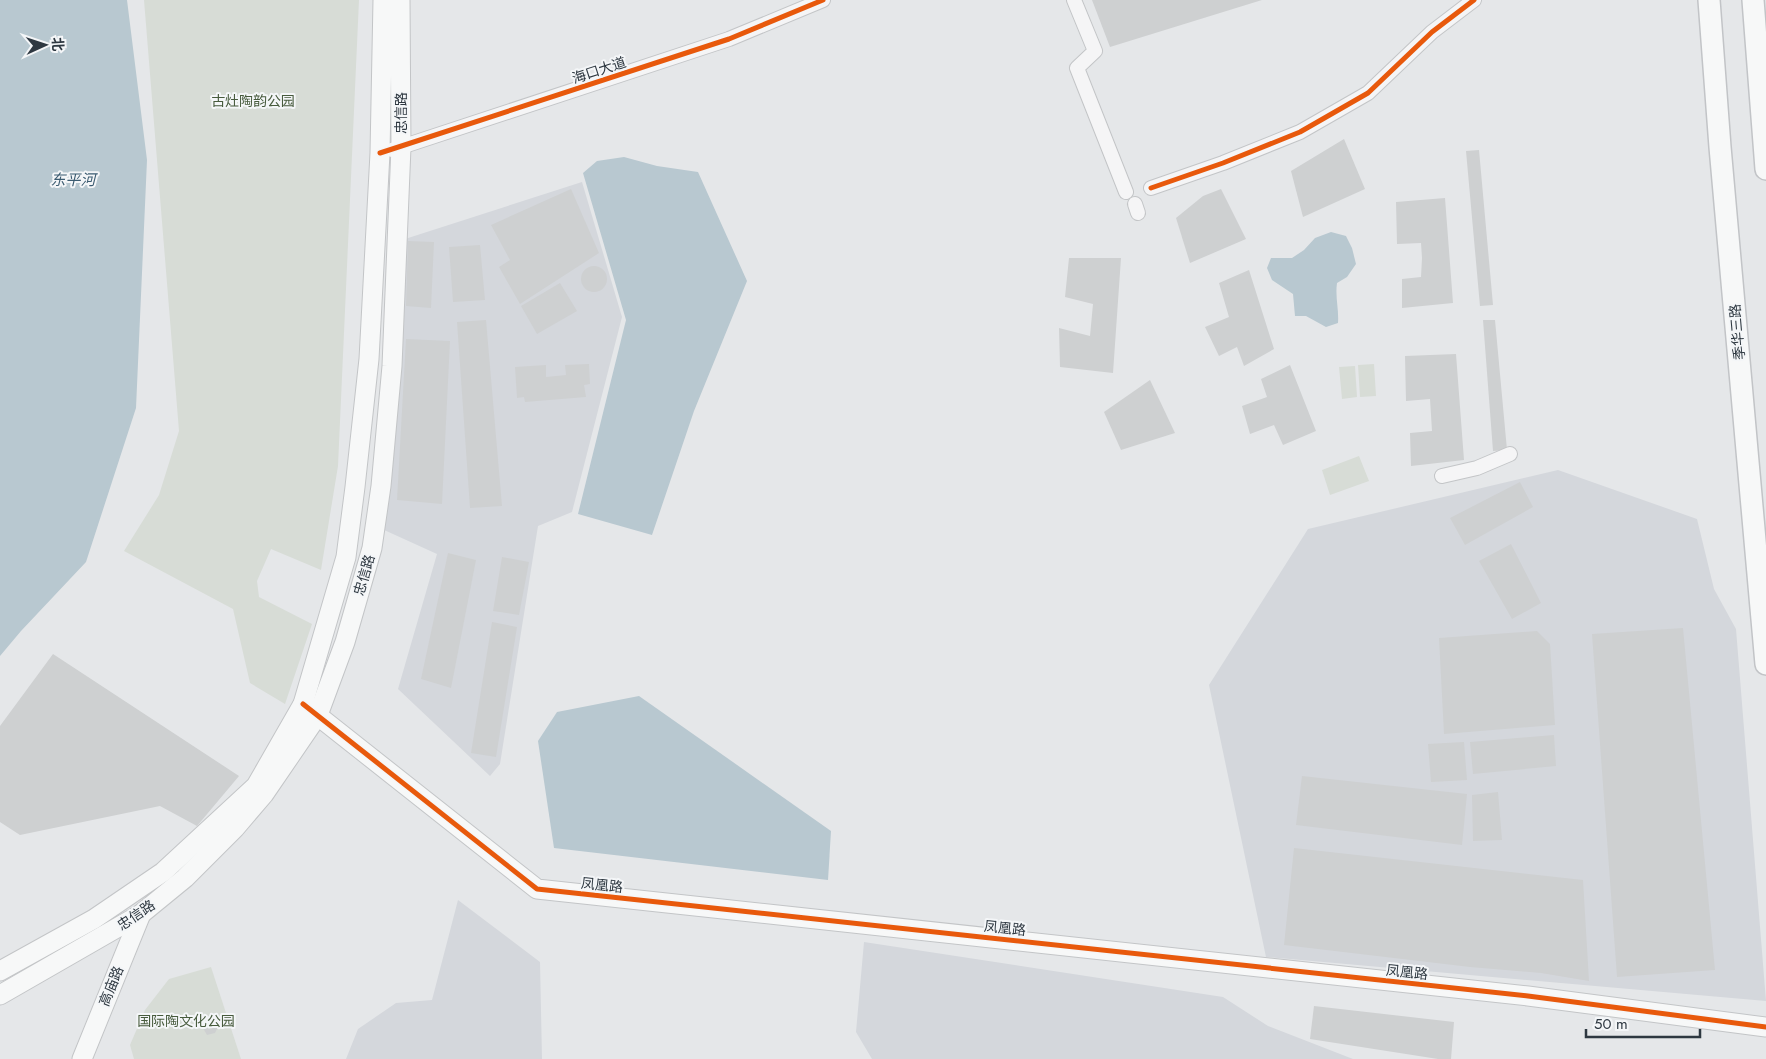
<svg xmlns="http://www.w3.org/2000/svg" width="1766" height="1059" font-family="Jost,'Noto Sans SC',sans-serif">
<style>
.built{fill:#d4d7dc}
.green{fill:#d7dcd6}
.water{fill:#b8c8d0}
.building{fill:#ced0d1}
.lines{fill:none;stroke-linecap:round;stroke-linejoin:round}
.street-casing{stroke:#c3c5c7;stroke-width:16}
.secondary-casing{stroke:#c3c5c7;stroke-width:21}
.primary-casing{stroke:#c2c4c7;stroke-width:24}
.street{stroke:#f5f5f6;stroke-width:14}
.secondary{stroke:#f7f8f8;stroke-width:19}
.primary{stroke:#f7f8f8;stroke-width:21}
.cycleway-casing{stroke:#f4f6f8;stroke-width:8}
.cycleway{stroke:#e8590c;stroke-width:5}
.labels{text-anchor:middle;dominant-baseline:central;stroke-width:4;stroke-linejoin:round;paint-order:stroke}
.street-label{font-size:14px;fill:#2e3841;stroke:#f4f6f8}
.park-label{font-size:14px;fill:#475b3d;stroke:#f4f6f8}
.water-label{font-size:15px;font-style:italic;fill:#3c5c71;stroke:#f4f6f8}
</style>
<rect width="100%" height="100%" fill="#e5e7e9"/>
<g class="built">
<path d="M 582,182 L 622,317 L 572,512 L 538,526 L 500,764 L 490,776 L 398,689 L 437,554 L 382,529 L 405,239 Z"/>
<path d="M 1558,470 L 1697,519 L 1714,589 L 1736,629 L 1766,1001 L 1266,957 L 1209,685 L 1308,529 Z"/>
<path d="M 458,900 L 540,962 L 542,1059 L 346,1059 L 358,1029 L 396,1003 L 432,1000 Z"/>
<path d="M 864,942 L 1223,997 L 1268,1026 L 1353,1059 L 872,1059 L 856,1032 Z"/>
</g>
<g class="green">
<path d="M 144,0 L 359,0 L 338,466 L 321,570 L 271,549 L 257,581 L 259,597 L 312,624 L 285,704 L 250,683 L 233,609 L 124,551 L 159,495 L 179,431 Z"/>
<path d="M 1374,364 L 1376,396 L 1360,397 L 1358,365 Z"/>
<path d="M 1355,366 L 1357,397 L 1342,399 L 1339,367 Z"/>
<path d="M 1359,456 L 1369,481 L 1330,495 L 1322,470 Z"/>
<path d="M 211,967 L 241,1059 L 134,1059 L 130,1045 L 145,1010 L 169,979 Z"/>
</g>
<g class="water">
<path d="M 0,0 L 127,0 L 147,160 L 136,408 L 86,562 L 21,631 L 0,656 Z"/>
<path d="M 624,157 L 657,166 L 698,172 L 747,281 L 694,411 L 652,535 L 578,514 L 626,320 L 583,173 L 597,161 Z"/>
<path d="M 1331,232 L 1346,236 L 1352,248 L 1356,264 L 1347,277 L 1337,283 C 1335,297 1339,309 1338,323 L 1326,327 L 1306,316 L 1295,316 L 1293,294 L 1272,280 L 1267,268 L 1271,258 L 1292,258 L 1304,250 L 1315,238 Z"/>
<path d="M 639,696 L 831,831 L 828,880 L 554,848 L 538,741 L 557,712 Z"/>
</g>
<g class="building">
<path d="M 1092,0 L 1262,0 L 1110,47 Z"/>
<path d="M 1344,139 L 1365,189 L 1303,217 L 1291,171 Z"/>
<path d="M 1479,150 L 1493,305 L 1480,306 L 1466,151 Z"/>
<path d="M 571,189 L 599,253 L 520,304 L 499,267 L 510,260 L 491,225 Z"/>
<path d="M 1221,189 L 1246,239 L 1190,263 L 1176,218 L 1203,196 Z"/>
<path d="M 1445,198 L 1453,303 L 1402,308 L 1402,279 L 1421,277 L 1422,258 L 1421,243 L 1397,244 L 1396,202 Z"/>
<path d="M 408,241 L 434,242 L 431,308 L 406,306 Z"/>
<path d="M 480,245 L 485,300 L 453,302 L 449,247 Z"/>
<path d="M 1069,258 L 1121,258 L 1113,373 L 1060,367 L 1059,328 L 1090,336 L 1093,304 L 1065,297 Z"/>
<circle cx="594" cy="279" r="13"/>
<path d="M 1249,270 L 1274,349 L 1244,366 L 1237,347 L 1219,356 L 1205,327 L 1229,317 L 1219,283 Z"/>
<path d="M 560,283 L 577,311 L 537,334 L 521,306 Z"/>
<path d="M 486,320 L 502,506 L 470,508 L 457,322 Z"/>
<path d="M 1483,320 L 1495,320 L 1507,450 L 1493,451 Z"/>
<path d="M 406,339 L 450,341 L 442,504 L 397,500 Z"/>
<path d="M 1456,354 L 1464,460 L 1411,466 L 1410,433 L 1432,431 L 1430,399 L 1406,401 L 1405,356 Z"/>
<path d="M 589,364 L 590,384 L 584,385 L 586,397 L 525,402 L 524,397 L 517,398 L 515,367 L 546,365 L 546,377 L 566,375 L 565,365 Z"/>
<path d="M 1290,365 L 1316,431 L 1283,445 L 1274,425 L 1250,434 L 1242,406 L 1267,397 L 1261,379 Z"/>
<path d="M 1150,380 L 1175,433 L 1121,450 L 1104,412 Z"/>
<path d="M 1520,482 L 1533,507 L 1465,545 L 1450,518 Z"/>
<path d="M 1511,544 L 1541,603 L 1512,619 L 1479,561 Z"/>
<path d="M 448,553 L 476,560 L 451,688 L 421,679 Z"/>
<path d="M 502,557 L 529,562 L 519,615 L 493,611 Z"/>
<path d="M 492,622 L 517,627 L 496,757 L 471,753 Z"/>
<path d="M 1683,628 L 1715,970 L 1617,977 L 1592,634 Z"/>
<path d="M 1537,631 L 1550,644 L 1555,725 L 1444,734 L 1439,638 Z"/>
<path d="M 53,654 L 239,776 L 197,826 L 160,806 L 20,835 L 0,822 L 0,726 Z"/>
<path d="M 1554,735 L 1556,766 L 1473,774 L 1470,742 Z"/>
<path d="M 1464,742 L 1467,780 L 1431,782 L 1428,744 Z"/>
<path d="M 1302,776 L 1467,794 L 1462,845 L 1296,825 Z"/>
<path d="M 1498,792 L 1502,840 L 1473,841 L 1472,795 Z"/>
<path d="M 1294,848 L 1583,880 L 1589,981 L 1541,973 L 1470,967 L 1284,945 Z"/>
<path d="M 1314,1006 L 1454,1022 L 1451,1059 L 1438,1059 L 1310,1039 Z"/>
<path d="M 214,1019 L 219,1025 L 215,1033 L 207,1035 L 203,1028 L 206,1020 Z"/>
</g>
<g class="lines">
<defs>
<g id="street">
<path d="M 1074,0 L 1095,51 L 1077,68 L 1126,192"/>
<path d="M 392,150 L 729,39 L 823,0"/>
<path d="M 1151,188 L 1223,163 L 1300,132 L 1368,93 L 1432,32 L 1474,0"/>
<path d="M 1135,204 L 1138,213"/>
<path d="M 1442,476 L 1477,468 L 1510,454"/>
</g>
<g id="secondary">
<path d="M 303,704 L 537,889 L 1528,996 L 1766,1027"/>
<path d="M 0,971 L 94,919 L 163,872 L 256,786 L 303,704 L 346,557 L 355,487 L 369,359 L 380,153 L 383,0"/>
<path d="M 0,995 L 141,914 L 185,878 L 235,828 L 264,794 L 318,715 L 345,642 L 372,548 L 381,486 L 392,366 L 401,147 L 400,0"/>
<path d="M 82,1059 L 141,914"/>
</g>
<g id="primary">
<path d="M 1709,0 L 1720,147 L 1766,664"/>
<path d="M 1753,0 L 1766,169"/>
</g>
</defs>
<use href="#street" class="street-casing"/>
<use href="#secondary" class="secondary-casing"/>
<use href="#primary" class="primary-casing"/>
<use href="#street" class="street"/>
<use href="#secondary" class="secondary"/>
<use href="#primary" class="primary"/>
<defs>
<g id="cycleway">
<path d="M 380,153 L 729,39 L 823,0"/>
<path d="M 1151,188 L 1223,163 L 1300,132 L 1368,93 L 1432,32 L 1474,0"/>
<path d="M 303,704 L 537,889 L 1528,996 L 1766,1027"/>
</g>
</defs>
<use href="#cycleway" class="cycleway-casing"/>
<use href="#cycleway" class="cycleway"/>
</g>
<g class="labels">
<g class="street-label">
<text transform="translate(599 70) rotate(-18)">海口大道</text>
<text transform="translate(401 113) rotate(-90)">忠信路</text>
<text transform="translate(1737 332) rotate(-95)">季华三路</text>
<text transform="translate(364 575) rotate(-74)">忠信路</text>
<text transform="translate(602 885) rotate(6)">凤凰路</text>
<text transform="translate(136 915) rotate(-34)">忠信路</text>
<text transform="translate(1005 928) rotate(6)">凤凰路</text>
<text transform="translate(1407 972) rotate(6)">凤凰路</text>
<text transform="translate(111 986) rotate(-68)">高庙路</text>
</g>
<g class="park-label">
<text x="253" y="101">古灶陶韵公园</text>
<text x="186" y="1021">国际陶文化公园</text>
</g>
<g class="water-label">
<text x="73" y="180">东平河</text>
</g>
</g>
<g transform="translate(45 45) rotate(87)" stroke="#f4f6f8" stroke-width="4" paint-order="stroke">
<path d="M0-4L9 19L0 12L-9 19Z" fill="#2e3841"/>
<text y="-8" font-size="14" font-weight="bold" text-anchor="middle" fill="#2e3841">北</text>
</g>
<path d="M1586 1029v8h114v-8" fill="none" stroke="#2e3841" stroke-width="2.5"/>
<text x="1594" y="1029" font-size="15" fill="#2e3841" stroke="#f4f6f8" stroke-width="4" paint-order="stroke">50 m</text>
</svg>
